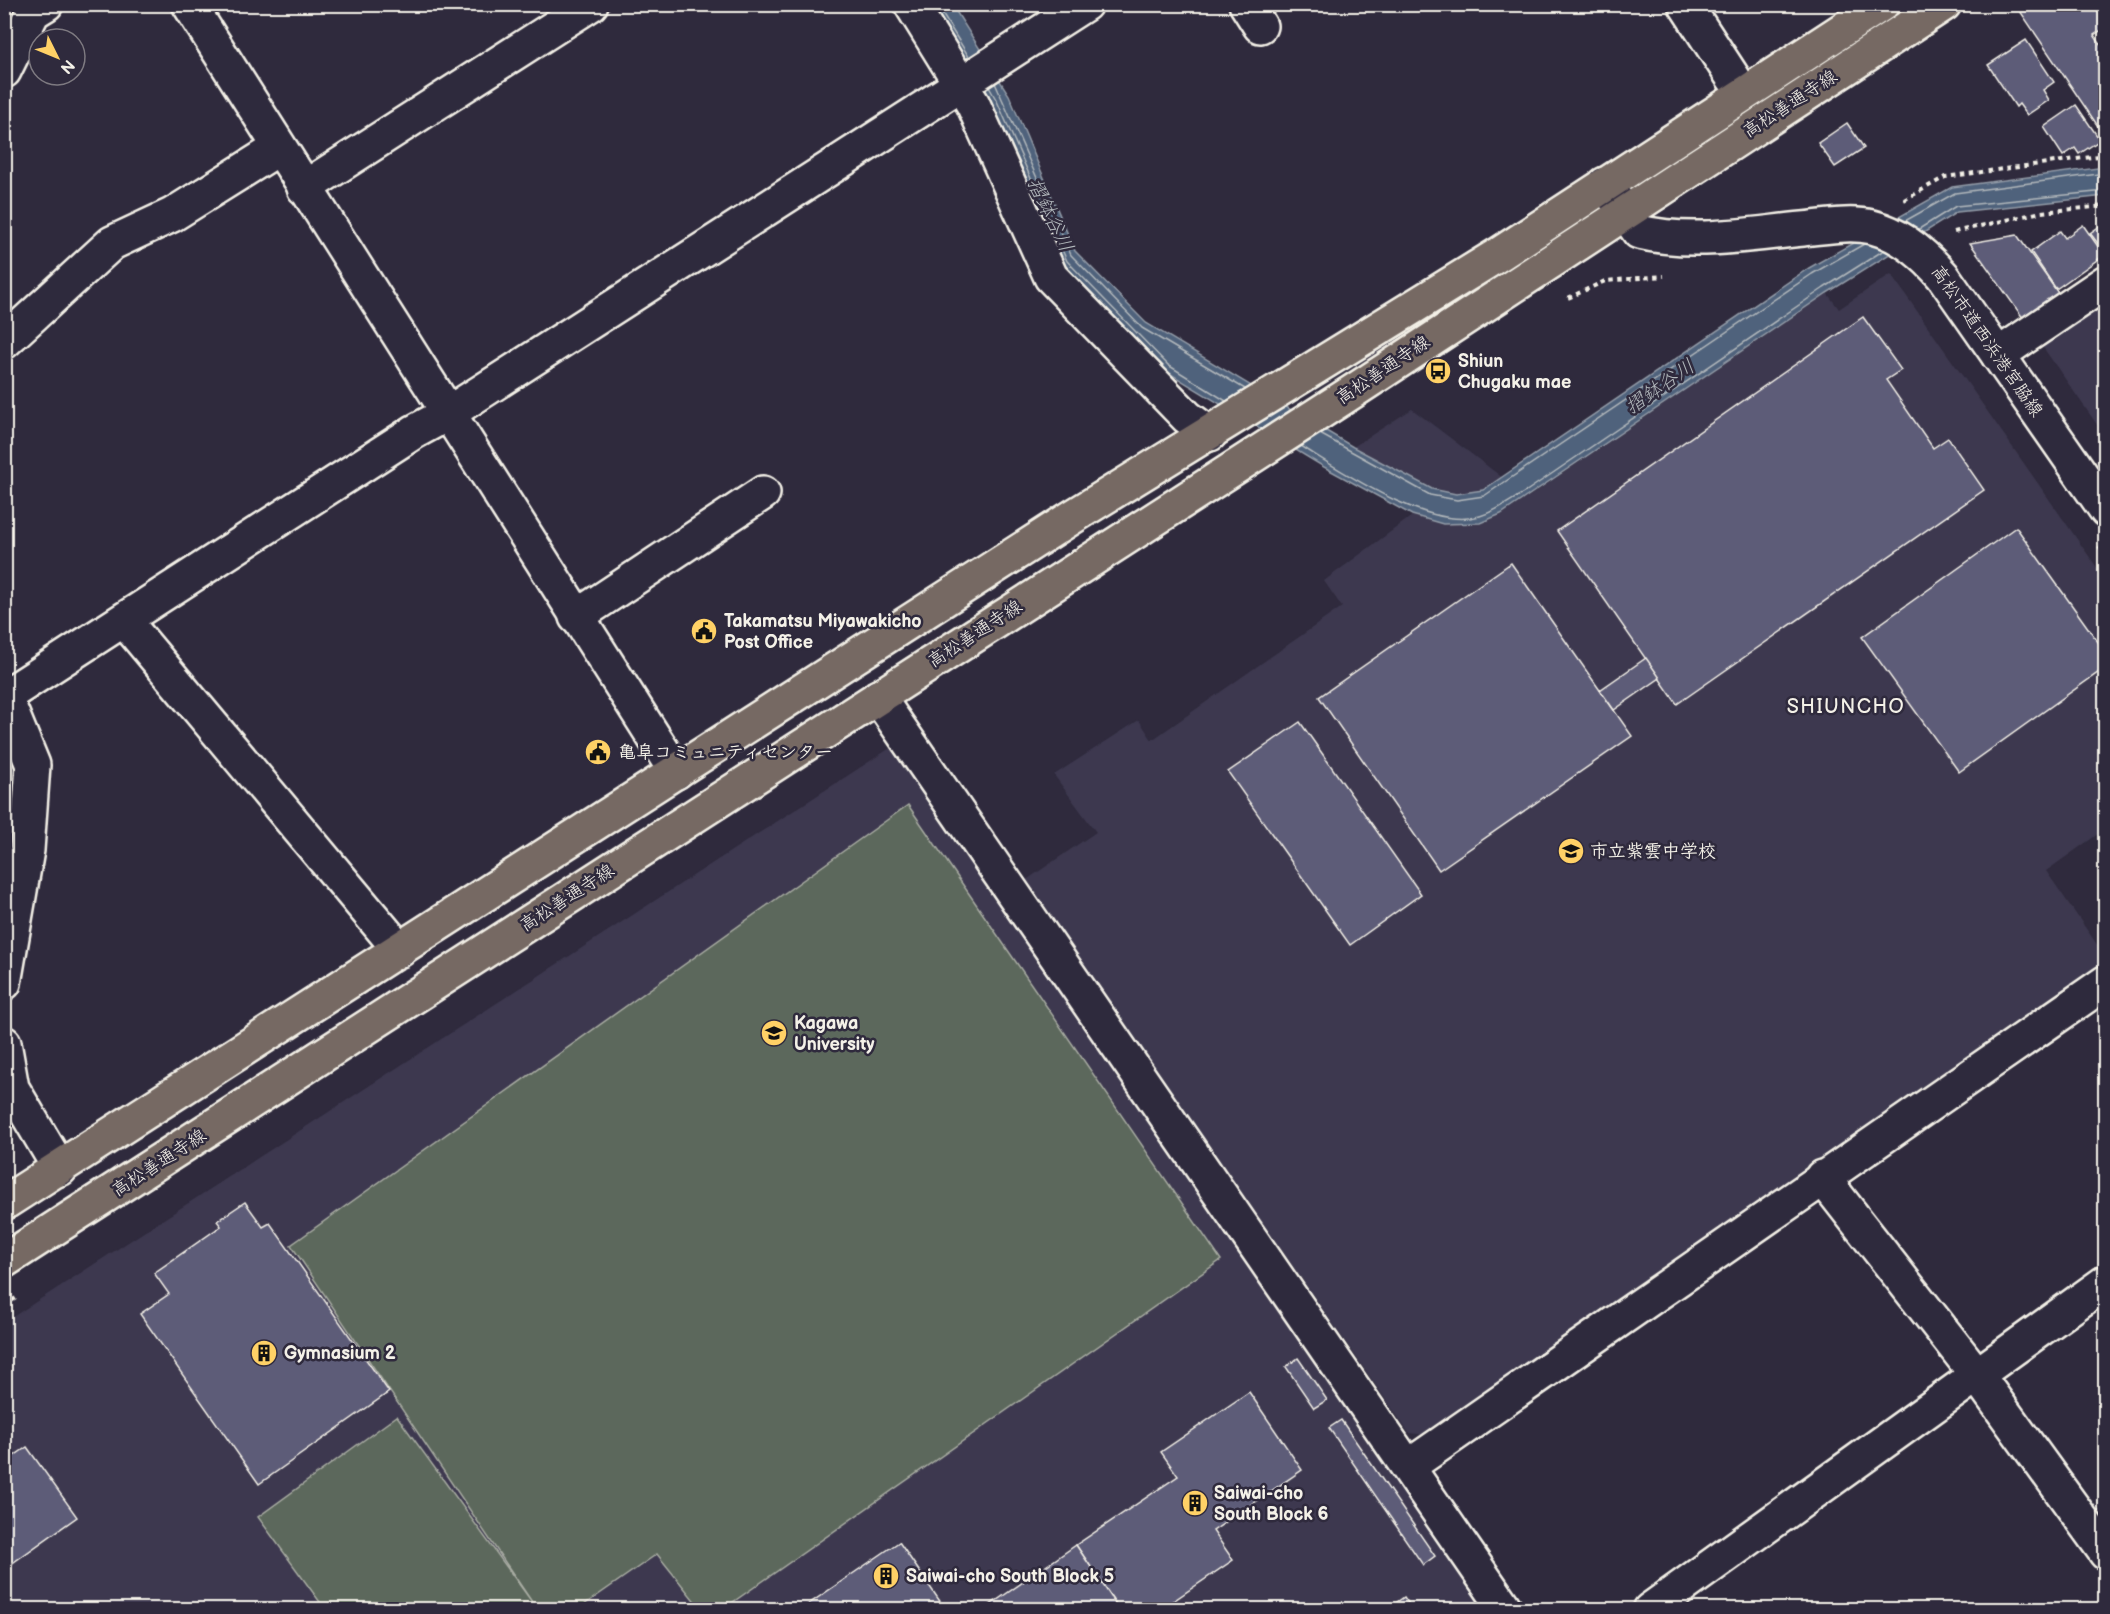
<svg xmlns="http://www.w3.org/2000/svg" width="2110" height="1614" font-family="'Balsamiq Sans','Klee One',sans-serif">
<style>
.built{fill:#3d394f}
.green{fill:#5c675c;stroke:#a8aca2;stroke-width:1.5}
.water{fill:#50627b;stroke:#929ba7;stroke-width:1.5}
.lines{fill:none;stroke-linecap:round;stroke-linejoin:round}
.shore{stroke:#b2b8bc;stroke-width:1.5}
.building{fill:#5d5b78;stroke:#f4f1e8;stroke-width:1.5}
.minor-casing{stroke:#f4f1e8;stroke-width:38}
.tertiary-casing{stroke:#f4f1e8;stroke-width:38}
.primary-casing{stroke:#f4f1e8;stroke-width:38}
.path{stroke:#f4f1e8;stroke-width:4;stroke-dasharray:4.5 4.5;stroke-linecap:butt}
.minor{stroke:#2f2a3d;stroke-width:33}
.tertiary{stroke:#2f2a3d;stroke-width:33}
.primary{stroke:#766964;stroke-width:33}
.labels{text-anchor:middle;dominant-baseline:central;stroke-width:5;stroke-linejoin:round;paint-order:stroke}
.street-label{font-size:18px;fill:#f4f1e8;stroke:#2f2a3d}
.poi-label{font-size:18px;font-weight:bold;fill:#f4f1e8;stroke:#2f2a3d;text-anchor:start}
.water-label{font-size:20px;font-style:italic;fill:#b2b8bc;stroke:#2f2a3d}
.neighbourhood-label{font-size:20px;letter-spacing:1.5px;fill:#f4f1e8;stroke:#2f2a3d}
</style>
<rect width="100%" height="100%" fill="#2f2a3d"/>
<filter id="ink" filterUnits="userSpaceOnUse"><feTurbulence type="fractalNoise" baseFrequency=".0167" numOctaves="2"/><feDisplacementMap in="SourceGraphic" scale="12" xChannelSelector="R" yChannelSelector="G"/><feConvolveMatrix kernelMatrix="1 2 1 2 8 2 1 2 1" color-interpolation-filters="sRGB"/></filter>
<g filter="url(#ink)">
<g class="built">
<path d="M 1891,274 L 2105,579 L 2105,829 L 2046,871 L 2105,956 L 2105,966 L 1428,1435 L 1409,1433 L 1025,881 L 1096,832 L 1054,775 L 1139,720 L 1152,740 L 1342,607 L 1324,581 L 1412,516 L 1379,497 L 1396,470 L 1353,447 L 1412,409 L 1528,497 L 1827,293 L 1839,309 Z"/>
<path d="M 2105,296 L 2105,436 L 2040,343 Z"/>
<path d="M 898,743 L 1494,1610 L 5,1610 L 5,1322 Z"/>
</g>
<path class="green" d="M 908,805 L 1221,1260 L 723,1609 L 701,1609 L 657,1554 L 578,1609 L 325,1609 L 258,1517 L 397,1416 L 532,1602 L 291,1245 Z"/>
<path class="water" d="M 929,5 L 952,5 L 1009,95 L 1075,251 L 1146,323 L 1353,447 L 1432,489 L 1456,494 L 1483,490 L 1809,268 L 1952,187 L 2105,167 L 2105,196 L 1957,212 L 1827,293 L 1501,514 L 1480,523 L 1443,524 L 1412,515 L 1324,467 L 1164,370 L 1061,265 L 992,103 Z"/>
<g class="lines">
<g class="shore">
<path d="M 936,4 L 969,57"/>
<path d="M 995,83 L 1071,255 L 1142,328 L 1245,389"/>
<path d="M 989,87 L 997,101 L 1067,261 L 1168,365 L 1226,401"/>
<path d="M 1905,221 L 1955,193 L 2106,173"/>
<path d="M 1919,229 L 1956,206 L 2106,191"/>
<path d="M 1320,434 L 1430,495 L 1457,500 L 1484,496 L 1812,274 L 1864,244"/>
<path d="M 1301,446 C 1345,473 1429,531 1480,516 C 1497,511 1510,501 1525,492 L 1824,288 L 1884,250"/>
</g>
</g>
<g class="building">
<path d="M 2029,4 L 2106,4 L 2106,27 L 2094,35 L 2106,52 L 2106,138 L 2020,11 Z"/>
<path d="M 2026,40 L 2054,82 L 2043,90 L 2049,100 L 2027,115 L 2019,104 L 2016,107 L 1988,65 Z"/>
<path d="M 2076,105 L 2100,140 L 2079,154 L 2075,148 L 2063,156 L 2044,127 Z"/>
<path d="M 1847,123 L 1864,148 L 1835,167 L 1818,143 Z"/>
<path d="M 2106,222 L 2106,254 L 2090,233 Z"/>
<path d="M 2083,225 L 2104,255 L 2056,289 L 2031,252 L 2060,231 L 2065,238 Z"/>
<path d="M 2017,235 L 2058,293 L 2023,318 L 1970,243 Z"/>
<path d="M 1863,317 L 1901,370 L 1886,380 L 1933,448 L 1948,438 L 1984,490 L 1677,704 L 1557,531 Z"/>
<path d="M 2016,527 L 2106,653 L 2106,667 L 1959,772 L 1862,637 Z"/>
<path d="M 1511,563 L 1632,736 L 1439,870 L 1319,697 Z"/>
<path d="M 1646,658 L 1660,678 L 1614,710 L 1600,690 Z"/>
<path d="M 1300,722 L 1421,894 L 1350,945 L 1228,772 Z"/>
<path d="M 245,1202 L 263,1227 L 270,1223 L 389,1392 L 259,1484 L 140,1314 L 169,1294 L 154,1273 L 221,1226 L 217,1221 Z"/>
<path d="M 1298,1358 L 1327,1400 L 1314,1408 L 1286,1367 Z"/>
<path d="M 1249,1392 L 1302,1470 L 1213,1531 L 1233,1560 L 1160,1610 L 1120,1610 L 1076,1545 L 1178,1476 L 1161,1452 Z"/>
<path d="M 1341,1420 L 1435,1556 L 1423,1565 L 1329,1428 Z"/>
<path d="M 27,1447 L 77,1517 L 4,1569 L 4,1463 Z"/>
<path d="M 899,1542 L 946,1610 L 800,1610 Z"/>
<path d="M 1076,1545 L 1120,1610 L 983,1610 Z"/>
<path d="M 1404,1597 L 1413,1610 L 1386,1610 Z"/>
</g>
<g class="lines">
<defs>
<g id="minor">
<path d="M 189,4 L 676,772"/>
<path d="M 911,4 L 973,104 L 1051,277 L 1187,417 L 1210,434"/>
<path d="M 1246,4 L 1260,26"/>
<path d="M 1685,4 L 1734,79"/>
<path d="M 4,71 L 33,12 L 46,4"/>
<path d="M 304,188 L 591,4"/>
<path d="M 4,342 L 112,243 L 172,215 L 279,148"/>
<path d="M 1998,355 L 2106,282"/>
<path d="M 576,617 L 763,493"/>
<path d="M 124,620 L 400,950"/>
<path d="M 4,694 L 33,765 L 27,850 L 4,983"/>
<path d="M 4,697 L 414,432 L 447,414 L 1085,4"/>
<path d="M 878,697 L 1506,1610"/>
<path d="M 4,1043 L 12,1088 L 60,1169"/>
<path d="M 1822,1177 L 1977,1375 L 2106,1553"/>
<path d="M 1409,1466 L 2106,982"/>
</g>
<g id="tertiary">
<path d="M 1605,184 L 1639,232 C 1692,245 1750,234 1803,229 C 1825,227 1850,222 1872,227 C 1901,234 1924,254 1943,276 L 2106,510"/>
<path d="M 1650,1610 L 2106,1282"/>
</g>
<g id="primary">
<path d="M 4,1203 L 1074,516 L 1501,253 L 1882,4"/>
<path d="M 4,1261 L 1352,392 L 1944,4"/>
</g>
</defs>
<use href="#minor" class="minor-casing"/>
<use href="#tertiary" class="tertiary-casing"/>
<use href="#primary" class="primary-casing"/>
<g class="path">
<path d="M 1904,200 L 1945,177 L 2106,155"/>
<path d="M 1954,232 L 2041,212 L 2106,206"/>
<path d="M 1568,298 L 1605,281 L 1664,276"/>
<path d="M 2099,546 L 2106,555"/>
<path d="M 4,1305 L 16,1298"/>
</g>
<use href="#minor" class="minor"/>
<use href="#tertiary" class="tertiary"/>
<use href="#primary" class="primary"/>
</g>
</g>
<defs>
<symbol id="bus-disc" viewBox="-11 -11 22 22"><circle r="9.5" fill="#ffd166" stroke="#2f2a3d"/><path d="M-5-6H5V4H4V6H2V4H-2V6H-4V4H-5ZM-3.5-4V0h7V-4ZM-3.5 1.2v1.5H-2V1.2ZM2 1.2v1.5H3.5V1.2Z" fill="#111"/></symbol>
<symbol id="civic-disc" viewBox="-11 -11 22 22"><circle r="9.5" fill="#ffd166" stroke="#2f2a3d"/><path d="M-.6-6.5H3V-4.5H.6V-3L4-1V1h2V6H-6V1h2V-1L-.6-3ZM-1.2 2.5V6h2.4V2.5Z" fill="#111"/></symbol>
<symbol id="school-disc" viewBox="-11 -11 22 22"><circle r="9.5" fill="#ffd166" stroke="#2f2a3d"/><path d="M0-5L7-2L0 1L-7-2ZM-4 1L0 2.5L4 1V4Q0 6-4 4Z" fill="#111"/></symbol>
<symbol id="university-disc" viewBox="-11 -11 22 22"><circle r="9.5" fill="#ffd166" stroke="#2f2a3d"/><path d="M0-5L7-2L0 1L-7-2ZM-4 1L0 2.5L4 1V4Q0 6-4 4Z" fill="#111"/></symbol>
<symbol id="building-disc" viewBox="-11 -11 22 22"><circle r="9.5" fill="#ffd166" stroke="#2f2a3d"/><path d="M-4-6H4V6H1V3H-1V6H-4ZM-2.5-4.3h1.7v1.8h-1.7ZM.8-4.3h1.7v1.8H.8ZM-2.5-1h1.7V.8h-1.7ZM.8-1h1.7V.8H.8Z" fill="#111"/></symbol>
</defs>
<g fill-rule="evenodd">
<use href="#bus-disc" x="1423" y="356" width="30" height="30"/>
<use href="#civic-disc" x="689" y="616" width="30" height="30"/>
<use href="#civic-disc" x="583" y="737" width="30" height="30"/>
<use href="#school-disc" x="1556" y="836" width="30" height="30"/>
<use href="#university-disc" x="759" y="1018" width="30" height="30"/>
<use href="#building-disc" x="249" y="1338" width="30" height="30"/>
<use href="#building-disc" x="1180" y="1488" width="30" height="30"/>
<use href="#building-disc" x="871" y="1561" width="30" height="30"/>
</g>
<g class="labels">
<g class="street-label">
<text transform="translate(1790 104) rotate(-33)">高松善通寺線</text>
<text transform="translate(1987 341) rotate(55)">高松市道西浜港宮脇線</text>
<text transform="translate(1383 370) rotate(-34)">高松善通寺線</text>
<text transform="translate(975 634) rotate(-33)">高松善通寺線</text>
<text transform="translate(567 898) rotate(-33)">高松善通寺線</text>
<text transform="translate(159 1163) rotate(-33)">高松善通寺線</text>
</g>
<g class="poi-label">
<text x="1458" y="361">Shiun<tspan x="1458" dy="21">Chugaku mae</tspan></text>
<text x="724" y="621">Takamatsu Miyawakicho<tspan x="724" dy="21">Post Office</tspan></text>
<text x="618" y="752">亀阜コミュニティセンター</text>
<text x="1590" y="851">市立紫雲中学校</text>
<text x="794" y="1023">Kagawa<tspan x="794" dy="21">University</tspan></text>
<text x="284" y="1353">Gymnasium 2</text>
<text x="1214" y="1493">Saiwai-cho<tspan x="1214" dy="21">South Block 6</tspan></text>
<text x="906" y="1576">Saiwai-cho South Block 5</text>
</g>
<g class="water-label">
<text transform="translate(1050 215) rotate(64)">摺鉢谷川</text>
<text transform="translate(1660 387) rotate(-35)">摺鉢谷川</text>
</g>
<g class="neighbourhood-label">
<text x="1846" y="707">SHIUNCHO</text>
</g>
</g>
<rect width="2110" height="1614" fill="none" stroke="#2f2a3d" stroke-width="24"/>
<rect x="12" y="12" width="2086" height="1590" fill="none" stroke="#f4f1e8" stroke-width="2" filter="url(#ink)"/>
<g transform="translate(57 57) rotate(133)"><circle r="28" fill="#2f2a3d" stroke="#7e7a81" stroke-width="1.5"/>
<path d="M0-4.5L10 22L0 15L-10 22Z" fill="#ffd166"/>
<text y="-9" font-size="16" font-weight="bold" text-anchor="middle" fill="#f4f1e8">N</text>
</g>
</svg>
